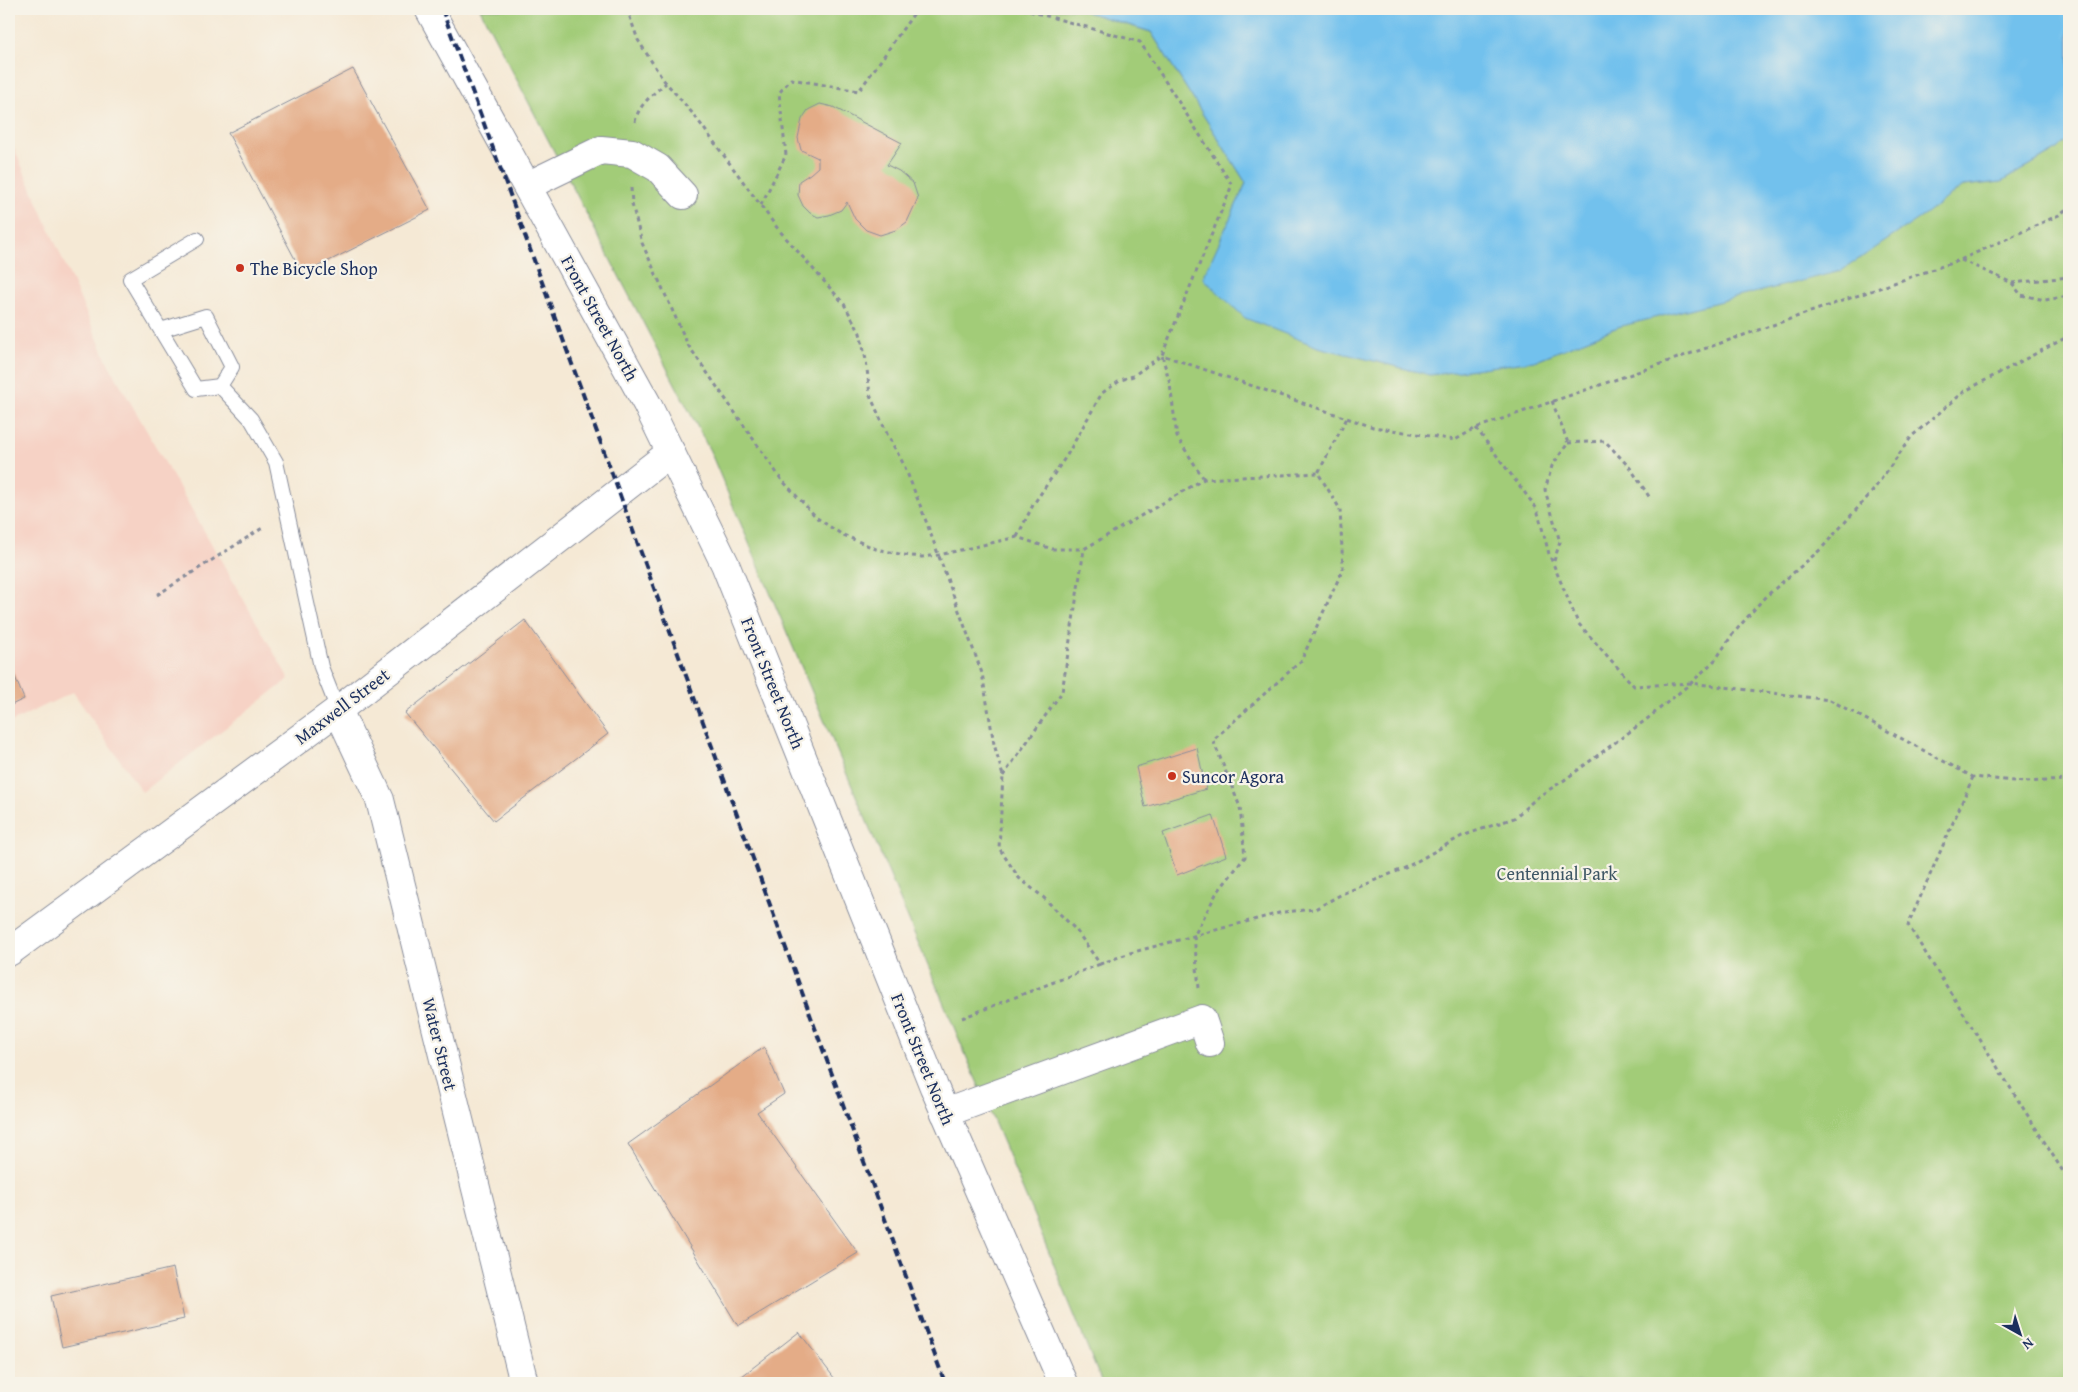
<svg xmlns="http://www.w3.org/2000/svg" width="2078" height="1392" font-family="'Gentium Book Plus',serif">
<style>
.built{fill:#f6d2c5}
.green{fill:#a2cc78;stroke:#5e7e6b}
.water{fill:#72c1ed;stroke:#4678a6}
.building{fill:#e4ac87}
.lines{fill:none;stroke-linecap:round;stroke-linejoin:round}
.lane-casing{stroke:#888c9a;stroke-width:16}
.street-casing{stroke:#888c9a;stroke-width:30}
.secondary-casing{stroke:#888c9a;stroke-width:30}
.path{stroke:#888c9a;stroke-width:3;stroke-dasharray:4 4;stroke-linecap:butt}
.lane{stroke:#fff;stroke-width:14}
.street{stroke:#fff;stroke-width:28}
.secondary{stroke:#fff;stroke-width:28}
.rail{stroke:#1b2f5e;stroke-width:4;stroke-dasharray:8 4;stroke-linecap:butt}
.poi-dot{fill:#c8321e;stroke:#f7f3e8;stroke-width:2}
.labels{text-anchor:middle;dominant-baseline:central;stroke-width:4.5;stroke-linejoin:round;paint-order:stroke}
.poi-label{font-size:18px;fill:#1b2f5e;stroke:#f7f3e8;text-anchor:start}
.street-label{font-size:18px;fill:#1b2f5e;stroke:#f7f3e8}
.park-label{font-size:18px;fill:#3d5664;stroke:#f7f3e8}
</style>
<rect width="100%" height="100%" fill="#f7f3e8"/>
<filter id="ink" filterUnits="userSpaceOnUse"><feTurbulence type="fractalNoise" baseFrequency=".02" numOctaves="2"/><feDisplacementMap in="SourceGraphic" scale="10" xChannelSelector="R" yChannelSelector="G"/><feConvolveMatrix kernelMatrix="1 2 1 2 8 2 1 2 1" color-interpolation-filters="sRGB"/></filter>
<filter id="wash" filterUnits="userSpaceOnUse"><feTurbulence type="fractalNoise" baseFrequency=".0096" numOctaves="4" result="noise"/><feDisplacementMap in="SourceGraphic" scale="20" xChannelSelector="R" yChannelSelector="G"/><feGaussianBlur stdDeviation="1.12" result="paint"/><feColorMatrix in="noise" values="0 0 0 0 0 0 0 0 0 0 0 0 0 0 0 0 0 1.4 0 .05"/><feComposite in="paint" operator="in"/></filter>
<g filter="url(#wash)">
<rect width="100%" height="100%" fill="#f5e9d5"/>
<path class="built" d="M 9,137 L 109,365 L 289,679 L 142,792 L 73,692 L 9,723 Z"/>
<path class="green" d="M 480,9 L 1077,9 L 1151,32 L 1246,183 L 1204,278 L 1534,361 L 1963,186 L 2001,182 L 2059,148 L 2069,138 L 2069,1383 L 1102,1383 L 1036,1221 L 710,451 Z"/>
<path class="water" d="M 1077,9 L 2069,9 L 2069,138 L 2059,148 L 2001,182 L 1963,186 L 1926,214 L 1841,271 L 1618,327 L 1534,361 L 1430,375 L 1318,347 L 1245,318 L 1203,278 L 1246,183 L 1151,32 Z"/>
<g id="blocks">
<g class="building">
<path d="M 353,69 L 430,210 L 303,274 L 228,133 Z"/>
<path d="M 820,104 L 833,107 L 902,143 L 887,165 L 899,171 L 913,183 L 918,198 L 907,222 L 896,230 L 880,235 L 866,230 L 855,219 L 847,202 L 841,210 L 829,215 L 818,217 L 810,213 L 803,206 L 798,195 L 799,181 L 810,174 L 818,167 L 818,158 L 801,150 L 798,138 L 802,119 L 808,110 Z"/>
<path d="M 525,620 L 608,734 L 494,821 L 405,713 Z"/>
<path d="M 9,662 L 24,699 L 9,706 Z"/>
<path d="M 1197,748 L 1206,789 L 1145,807 L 1136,767 Z"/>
<path d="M 1213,815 L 1226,856 L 1177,875 L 1163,833 Z"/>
<path d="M 764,1047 L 784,1094 L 757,1112 L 858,1253 L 738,1326 L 628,1144 Z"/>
<path d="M 173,1268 L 184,1319 L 62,1347 L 51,1296 Z"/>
<path d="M 799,1332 L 838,1383 L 733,1383 Z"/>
</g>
</g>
</g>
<g filter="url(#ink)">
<use href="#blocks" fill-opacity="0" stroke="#888c9a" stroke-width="1"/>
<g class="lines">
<defs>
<g id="lane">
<path d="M 197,239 L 130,279 L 196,389 L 220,386 L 251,419 L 276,462 L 321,667 L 338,710"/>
<path d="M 161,330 L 206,316 L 232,367 L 220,386"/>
</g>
<g id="street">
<path d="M 527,186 L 601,150 L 632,153 L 658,168 L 683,195"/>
<path d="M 338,710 L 380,800 L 524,1383"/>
<path d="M 945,1113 L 1202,1019 L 1210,1043"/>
</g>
<g id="secondary">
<path d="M 429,9 L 647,404 L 725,564 L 934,1087 L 1063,1383"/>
<path d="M 9,952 L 338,710 L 671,452"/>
</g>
</defs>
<use href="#lane" class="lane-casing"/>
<use href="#street" class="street-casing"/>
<use href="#secondary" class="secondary-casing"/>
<g class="path">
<path d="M 627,9 L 638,40 L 662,78 L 694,115 L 778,229 L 844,304 L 860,333 L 866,360 L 870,395 L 888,436 L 904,465 L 920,505 L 982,673 L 994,744 L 1003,776 L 999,848 L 1019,878 L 1043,897 L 1076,930 L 1100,964 L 1130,953 L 1283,912 L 1315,909 L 1344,893 L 1405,868 L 1462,836 L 1514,818 L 1539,796 L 1563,781 L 1647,719 L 1691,683 L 1716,659 L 1732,635 L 1764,598 L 1821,549 L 1872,492 L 1912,436 L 1965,391 L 2069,336"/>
<path d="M 1022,9 L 1140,42 L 1232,185 L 1162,355 L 1373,427 L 1455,440 L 1476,428 L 1960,260 L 2059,215 L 2069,207"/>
<path d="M 635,122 C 638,105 653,94 666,83"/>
<path d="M 631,188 L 632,204 L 642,243 L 688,345 L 781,479 L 817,518 L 841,534 L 876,549 L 904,555 L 922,557 L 939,555 L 1017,537 L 1052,549 L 1084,549"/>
<path d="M 761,205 L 786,155 L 779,93 L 791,79 L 859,91 L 917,9"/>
<path d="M 1961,260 L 2012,283 L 2069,277"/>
<path d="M 2012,283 L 2021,295 L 2045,300 L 2069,296"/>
<path d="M 1552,401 L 1568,443 L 1552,466 L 1545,490 L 1560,542 L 1553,564"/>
<path d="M 1476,428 L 1537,509 L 1549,554 L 1578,623 L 1634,686 L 1691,683 L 1830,700 L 1973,777 L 2024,782 L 2069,780"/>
<path d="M 1568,443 L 1605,441 L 1631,469 L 1650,498"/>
<path d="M 1017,537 L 1033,505 L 1067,455 L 1102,393 L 1121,380 L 1133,376 L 1162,355 L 1170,384 L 1177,437 L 1204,479"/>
<path d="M 157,595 L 264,527"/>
<path d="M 1003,776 L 1062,692 L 1084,549 L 1204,479 L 1318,473"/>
<path d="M 1973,777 L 1908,925 L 2069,1181"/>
<path d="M 1199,988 L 1194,936 L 1216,894 L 1245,857 L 1240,807 L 1213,740 L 1301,661 L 1343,569 L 1340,509 L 1318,473 L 1347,418"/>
<path d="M 962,1018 L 1100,964"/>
</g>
<use href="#lane" class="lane"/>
<use href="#street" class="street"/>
<use href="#secondary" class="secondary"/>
<path class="rail" d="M 442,9 L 945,1383"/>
</g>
</g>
<g class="poi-dot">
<circle cx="240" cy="268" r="5"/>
<circle cx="1172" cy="776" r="5"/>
</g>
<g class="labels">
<g class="poi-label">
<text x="250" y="268">The Bicycle Shop</text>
<text x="1182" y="776">Suncor Agora</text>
</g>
<g class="street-label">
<text transform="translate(600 318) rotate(61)">Front Street North</text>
<text transform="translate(773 683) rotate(68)">Front Street North</text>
<text transform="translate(342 706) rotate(-37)">Maxwell Street</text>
<text transform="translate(440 1044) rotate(76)">Water Street</text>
<text transform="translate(923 1059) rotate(68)">Front Street North</text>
</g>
<g class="park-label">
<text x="1557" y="873">Centennial Park</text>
</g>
</g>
<rect width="2078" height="1392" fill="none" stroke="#f7f3e8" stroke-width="30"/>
<g transform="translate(2020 1334) rotate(141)" stroke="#f7f3e8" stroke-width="4" paint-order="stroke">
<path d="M0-4L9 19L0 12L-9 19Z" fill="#1b2f5e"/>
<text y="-8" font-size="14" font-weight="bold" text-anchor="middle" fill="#1b2f5e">N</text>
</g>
</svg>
